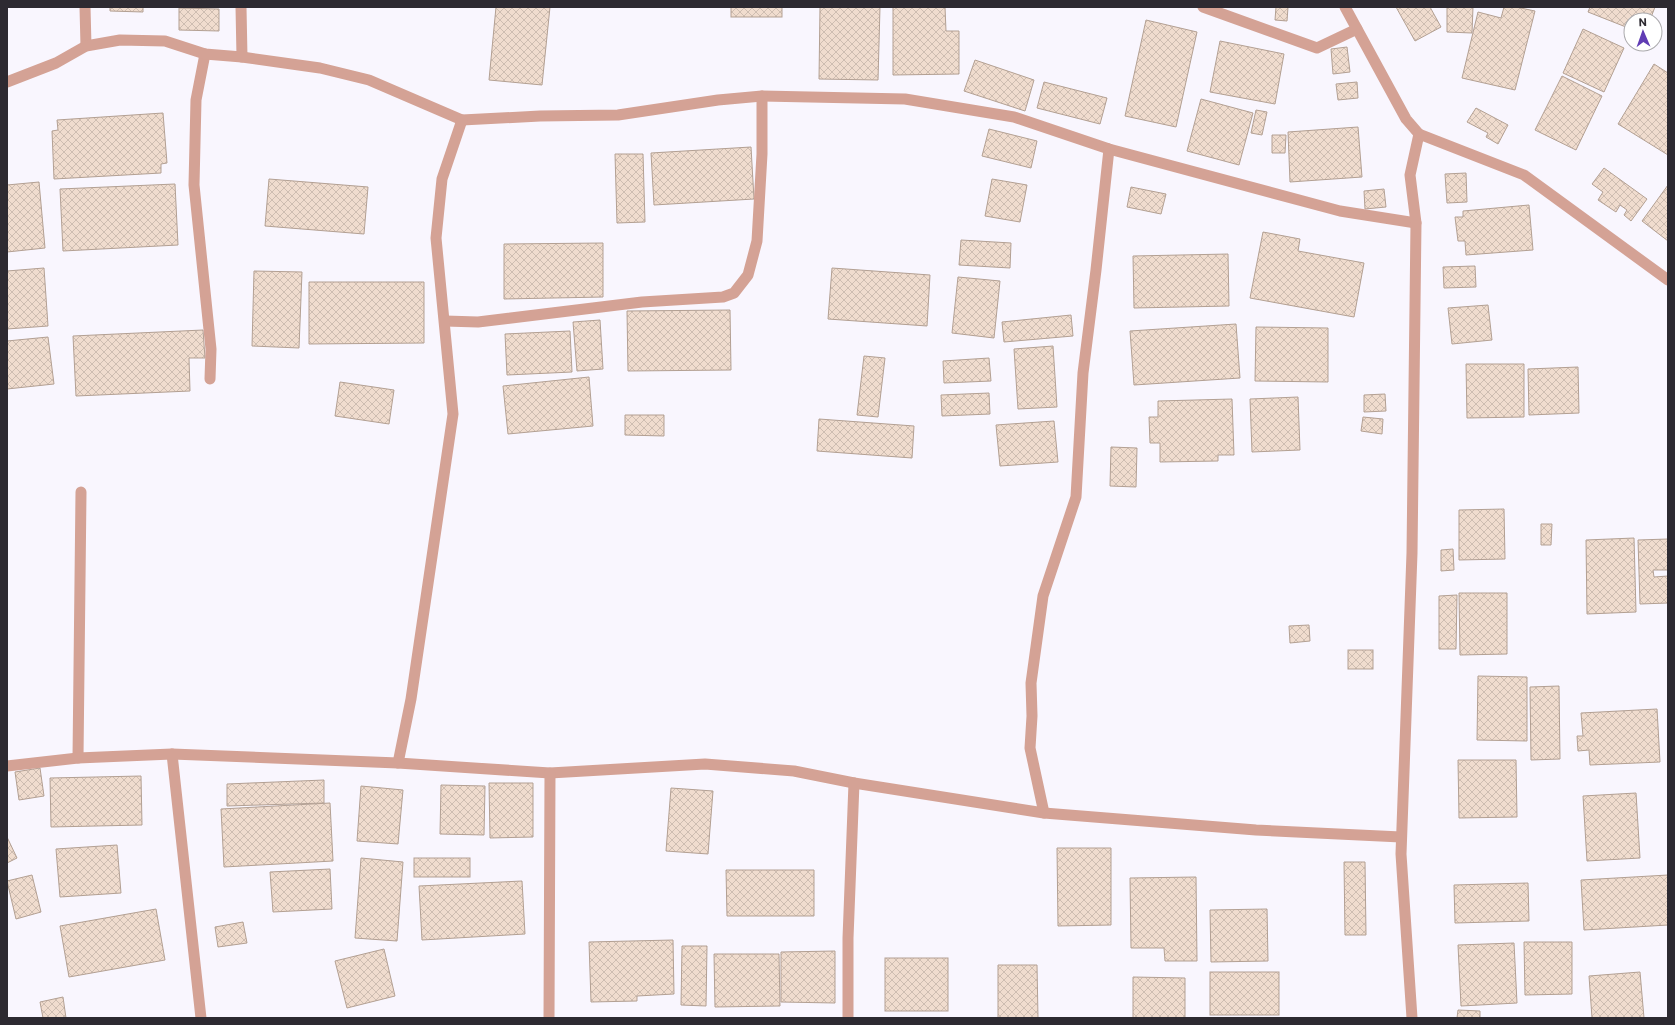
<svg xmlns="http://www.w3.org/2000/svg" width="1675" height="1025" font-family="Commissioner,sans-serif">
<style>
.building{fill:url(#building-cross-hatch);stroke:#b3a093}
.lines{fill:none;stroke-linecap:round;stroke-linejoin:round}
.minor{stroke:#d4a295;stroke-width:11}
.tertiary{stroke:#d4a295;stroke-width:11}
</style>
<defs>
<pattern id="building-cross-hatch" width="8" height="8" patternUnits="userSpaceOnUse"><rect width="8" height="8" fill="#f0dcce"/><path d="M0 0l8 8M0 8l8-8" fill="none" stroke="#cebdb1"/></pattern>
</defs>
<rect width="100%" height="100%" fill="#f9f6fe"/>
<g class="building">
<path d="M 110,7 L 143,7 L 143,12 L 110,11 Z"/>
<path d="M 496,7 L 550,7 L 542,85 L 489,80 Z"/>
<rect x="731" y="7" width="51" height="10"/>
<path d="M 820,7 L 880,7 L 878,80 L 819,79 Z"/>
<path d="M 893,7 L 945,7 L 946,31 L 959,31 L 959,74 L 893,75 Z"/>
<path d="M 1276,7 L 1288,7 L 1287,21 L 1275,20 Z"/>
<path d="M 1396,7 L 1430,7 L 1441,27 L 1415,41 Z"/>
<path d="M 1447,7 L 1473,7 L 1472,33 L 1447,32 Z"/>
<path d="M 1504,7 L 1516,7 L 1535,11 L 1515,90 L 1462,78 L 1478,12 L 1501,18 Z"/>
<path d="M 1590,7 L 1655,7 L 1650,20 L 1631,20 L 1631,29 L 1588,12 Z"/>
<path d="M 179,8 L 219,9 L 219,31 L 179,30 Z"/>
<path d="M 1146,20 L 1197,32 L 1176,127 L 1125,116 Z"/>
<path d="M 1583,29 L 1624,48 L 1604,92 L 1563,73 Z"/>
<path d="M 1220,41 L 1284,54 L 1275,104 L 1210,92 Z"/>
<path d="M 1347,47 L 1350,72 L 1333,74 L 1331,49 Z"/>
<path d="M 975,60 L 1034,80 L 1025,111 L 964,91 Z"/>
<path d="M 1654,64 L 1668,73 L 1668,155 L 1618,124 Z"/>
<path d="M 1562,76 L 1602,96 L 1576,150 L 1535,130 Z"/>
<path d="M 1044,82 L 1107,98 L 1100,124 L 1037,108 Z"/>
<path d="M 1357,82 L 1358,98 L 1338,100 L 1336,84 Z"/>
<path d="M 1201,99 L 1253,113 L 1239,165 L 1187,151 Z"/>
<path d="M 1476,108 L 1508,125 L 1498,144 L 1486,137 L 1488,133 L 1467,122 Z"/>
<path d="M 1256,110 L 1267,112 L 1262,135 L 1251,133 Z"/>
<path d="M 163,113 L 167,163 L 161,164 L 161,173 L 54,179 L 52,131 L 58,130 L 57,120 Z"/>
<path d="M 1358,127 L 1362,177 L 1290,182 L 1288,132 Z"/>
<path d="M 989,129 L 1037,141 L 1031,168 L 982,156 Z"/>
<path d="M 1272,135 L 1286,135 L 1285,153 L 1272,153 Z"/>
<path d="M 751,147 L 754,199 L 654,205 L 651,153 Z"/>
<path d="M 615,154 L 643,154 L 645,222 L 617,223 Z"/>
<path d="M 1604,168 L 1647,199 L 1631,221 L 1624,215 L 1627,210 L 1620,205 L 1616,212 L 1598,200 L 1603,192 L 1592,184 Z"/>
<path d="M 1466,173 L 1467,202 L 1447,203 L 1445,174 Z"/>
<path d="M 269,179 L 368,187 L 364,234 L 265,226 Z"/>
<path d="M 992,179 L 1027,185 L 1020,222 L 985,216 Z"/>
<path d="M 39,182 L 45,248 L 7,252 L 7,185 Z"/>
<path d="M 175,184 L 178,245 L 63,251 L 60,189 Z"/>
<path d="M 1668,185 L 1668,241 L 1642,221 Z"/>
<path d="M 1131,187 L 1166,194 L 1161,214 L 1127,207 Z"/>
<path d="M 1384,189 L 1386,207 L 1365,209 L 1364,191 Z"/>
<path d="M 1529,205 L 1533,250 L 1466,255 L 1465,241 L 1458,241 L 1455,217 L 1463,217 L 1463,211 Z"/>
<path d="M 1263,232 L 1300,239 L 1298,251 L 1364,263 L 1354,317 L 1250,298 Z"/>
<path d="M 961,240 L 1011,243 L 1010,268 L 959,265 Z"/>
<path d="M 603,243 L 603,297 L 504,299 L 504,244 Z"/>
<path d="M 1228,254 L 1229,306 L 1134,308 L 1133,256 Z"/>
<path d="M 1475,266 L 1476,287 L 1444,288 L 1443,267 Z"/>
<path d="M 44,268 L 48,326 L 7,329 L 7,271 Z"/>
<path d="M 832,268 L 930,275 L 927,326 L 828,319 Z"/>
<path d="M 254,271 L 302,272 L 299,348 L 252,346 Z"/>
<path d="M 958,277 L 1000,281 L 994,338 L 952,333 Z"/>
<path d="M 309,282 L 424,282 L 424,343 L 309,344 Z"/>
<path d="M 1488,305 L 1492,340 L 1452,344 L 1448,308 Z"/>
<path d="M 730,310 L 731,370 L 628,371 L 627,311 Z"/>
<path d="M 1071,315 L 1073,336 L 1004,342 L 1002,322 Z"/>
<path d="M 600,320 L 603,369 L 577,371 L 573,322 Z"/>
<path d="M 1236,324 L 1240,378 L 1134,385 L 1130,331 Z"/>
<path d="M 1256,327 L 1328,328 L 1328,382 L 1255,381 Z"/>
<path d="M 203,330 L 205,358 L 189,358 L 190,391 L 76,396 L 73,336 Z"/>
<path d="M 570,331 L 572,372 L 507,375 L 505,334 Z"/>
<path d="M 48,337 L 54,384 L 7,389 L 7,341 Z"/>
<path d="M 1053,346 L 1057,407 L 1018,409 L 1014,349 Z"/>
<path d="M 864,356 L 885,358 L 878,417 L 857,415 Z"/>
<path d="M 989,358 L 991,381 L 944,383 L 943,361 Z"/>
<path d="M 1466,364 L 1524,364 L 1524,417 L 1467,418 Z"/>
<path d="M 1578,367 L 1579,413 L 1529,415 L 1528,369 Z"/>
<path d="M 589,377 L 593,426 L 508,434 L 503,386 Z"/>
<path d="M 340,382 L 394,390 L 389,424 L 335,416 Z"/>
<path d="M 989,393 L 990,414 L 942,416 L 941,395 Z"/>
<path d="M 1385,394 L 1386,411 L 1364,412 L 1364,395 Z"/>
<path d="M 1298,397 L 1300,450 L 1252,452 L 1250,399 Z"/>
<path d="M 1232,399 L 1234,455 L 1218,455 L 1218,461 L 1160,462 L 1160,443 L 1150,443 L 1149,417 L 1158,417 L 1158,401 Z"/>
<path d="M 625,415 L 664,415 L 664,436 L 625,435 Z"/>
<path d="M 1363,417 L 1383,419 L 1382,434 L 1361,431 Z"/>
<path d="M 819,419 L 914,426 L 912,458 L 817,451 Z"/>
<path d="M 1054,421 L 1058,462 L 1000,466 L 996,425 Z"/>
<path d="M 1111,447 L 1137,448 L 1136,487 L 1110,486 Z"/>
<path d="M 1504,509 L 1505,559 L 1459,560 L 1459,510 Z"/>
<path d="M 1541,524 L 1552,524 L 1551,545 L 1541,545 Z"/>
<path d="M 1634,538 L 1636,612 L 1587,614 L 1586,540 Z"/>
<path d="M 1668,539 L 1668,570 L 1653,570 L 1654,577 L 1668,576 L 1668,603 L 1640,604 L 1638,540 Z"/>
<path d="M 1453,549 L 1454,570 L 1441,571 L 1441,550 Z"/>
<path d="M 1459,593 L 1507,593 L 1507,654 L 1460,655 Z"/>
<path d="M 1457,595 L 1456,649 L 1439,649 L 1439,596 Z"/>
<path d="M 1309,625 L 1310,641 L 1290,643 L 1289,626 Z"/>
<rect x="1348" y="650" width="25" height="19"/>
<path d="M 1478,676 L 1527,677 L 1527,741 L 1477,740 Z"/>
<path d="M 1559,686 L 1560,759 L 1531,760 L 1530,687 Z"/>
<path d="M 1657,709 L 1660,762 L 1590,765 L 1589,750 L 1578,751 L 1577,736 L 1583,736 L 1581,713 Z"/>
<path d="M 1458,760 L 1516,760 L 1517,817 L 1459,818 Z"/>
<path d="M 40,768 L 44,796 L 19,800 L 15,772 Z"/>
<path d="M 141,776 L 142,825 L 51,827 L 50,778 Z"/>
<path d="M 324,780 L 324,803 L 227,806 L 227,784 Z"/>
<path d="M 489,783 L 533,783 L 533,837 L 490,838 Z"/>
<path d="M 441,785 L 485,786 L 484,835 L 440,834 Z"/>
<path d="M 361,786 L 403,790 L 398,844 L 357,841 Z"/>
<path d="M 671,788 L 713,791 L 708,854 L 666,851 Z"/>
<path d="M 1636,793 L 1640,858 L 1587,861 L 1583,796 Z"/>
<path d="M 330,803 L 333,861 L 224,867 L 221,809 Z"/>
<path d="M 7,837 L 17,858 L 7,863 Z"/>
<path d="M 117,845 L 121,893 L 60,897 L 56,849 Z"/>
<path d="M 1057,848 L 1111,848 L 1111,925 L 1058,926 Z"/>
<path d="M 361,858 L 403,862 L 397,941 L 355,938 Z"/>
<rect x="414" y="858" width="56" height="19"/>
<path d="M 1344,862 L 1365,862 L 1366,935 L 1345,935 Z"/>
<path d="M 330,869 L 332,909 L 273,912 L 270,872 Z"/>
<path d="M 726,870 L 814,870 L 814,916 L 727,916 Z"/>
<path d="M 32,875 L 41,912 L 16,919 L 7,881 Z"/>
<path d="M 1668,875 L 1668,925 L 1584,930 L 1581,880 Z"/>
<path d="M 1196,877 L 1197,961 L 1165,961 L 1164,948 L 1131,948 L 1130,878 Z"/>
<path d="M 522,881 L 525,934 L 422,940 L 419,886 Z"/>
<path d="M 1528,883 L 1529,921 L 1455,923 L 1454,885 Z"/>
<path d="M 156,909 L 165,960 L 69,977 L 60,926 Z"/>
<path d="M 1267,909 L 1268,961 L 1211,962 L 1210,910 Z"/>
<path d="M 243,922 L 247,943 L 218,947 L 215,927 Z"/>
<path d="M 673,940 L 674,994 L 637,996 L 637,1001 L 591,1002 L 589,942 Z"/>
<path d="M 1524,942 L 1572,942 L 1572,994 L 1525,995 Z"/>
<path d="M 1514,943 L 1517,1003 L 1461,1006 L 1458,945 Z"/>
<path d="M 682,946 L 707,946 L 706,1006 L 681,1005 Z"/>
<path d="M 384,949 L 395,996 L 347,1008 L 335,961 Z"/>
<path d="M 835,951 L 835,1003 L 781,1002 L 781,952 Z"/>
<path d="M 714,954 L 779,954 L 780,1006 L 715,1007 Z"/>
<rect x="885" y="958" width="63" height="53"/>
<path d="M 998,965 L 1037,965 L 1038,1018 L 998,1018 Z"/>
<rect x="1210" y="972" width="69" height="43"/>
<path d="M 1640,972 L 1644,1018 L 1592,1018 L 1589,976 Z"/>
<path d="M 1133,977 L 1185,978 L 1185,1018 L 1133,1018 Z"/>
<path d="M 63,997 L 66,1018 L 43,1018 L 40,1002 Z"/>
<path d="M 1458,1010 L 1480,1011 L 1480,1018 L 1457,1018 Z"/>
</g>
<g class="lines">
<g class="minor">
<path d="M 85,7 L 86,46"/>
<path d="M 241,7 L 242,57"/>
<path d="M 1203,7 L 1317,48 L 1357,29"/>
<path d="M 205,54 L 196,100 L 194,185 L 211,349 L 210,379"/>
<path d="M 7,82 L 56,63 L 86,46 L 120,40 L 165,41 L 205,54 L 242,57 L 320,68 L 369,80 L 462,120 L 540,116 L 618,115 L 718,100 L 762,96 L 905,99 L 1014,117 L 1109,149 L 1340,211 L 1416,223"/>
<path d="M 445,321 L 478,322 L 642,302 L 723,297 L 734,293 L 748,275 L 757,241 L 762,154 L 762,96"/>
<path d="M 172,754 L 201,1018"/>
<path d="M 78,758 L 81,492"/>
<path d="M 398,763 L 411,699 L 453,414 L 436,238 L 442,179 L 462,120"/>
<path d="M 7,766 L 78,758 L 172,754 L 398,763 L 550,773 L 705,764 L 794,771 L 854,783"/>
<path d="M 1044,813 L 1030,748 L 1032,716 L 1031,683 L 1043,596 L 1076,497 L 1083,373 L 1096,270 L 1109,149"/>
<path d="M 549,1018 L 550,773"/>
<path d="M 848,1018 L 848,938 L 854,783 L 1044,813 L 1256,830 L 1401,837"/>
</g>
<g class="tertiary">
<path d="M 1345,7 L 1406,119 L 1419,134 L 1410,175 L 1416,223 L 1412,553 L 1401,854 L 1412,1018"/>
<path d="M 1419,134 L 1524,175 L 1668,280"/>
</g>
</g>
<rect width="1675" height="1025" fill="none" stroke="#2d2a31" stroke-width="16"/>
<g transform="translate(1643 32) rotate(358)"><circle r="19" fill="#ffffff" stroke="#abaaad"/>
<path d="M0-3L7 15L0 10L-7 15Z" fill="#603cb4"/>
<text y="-6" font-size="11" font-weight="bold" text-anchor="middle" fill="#2d2a31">N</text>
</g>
</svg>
